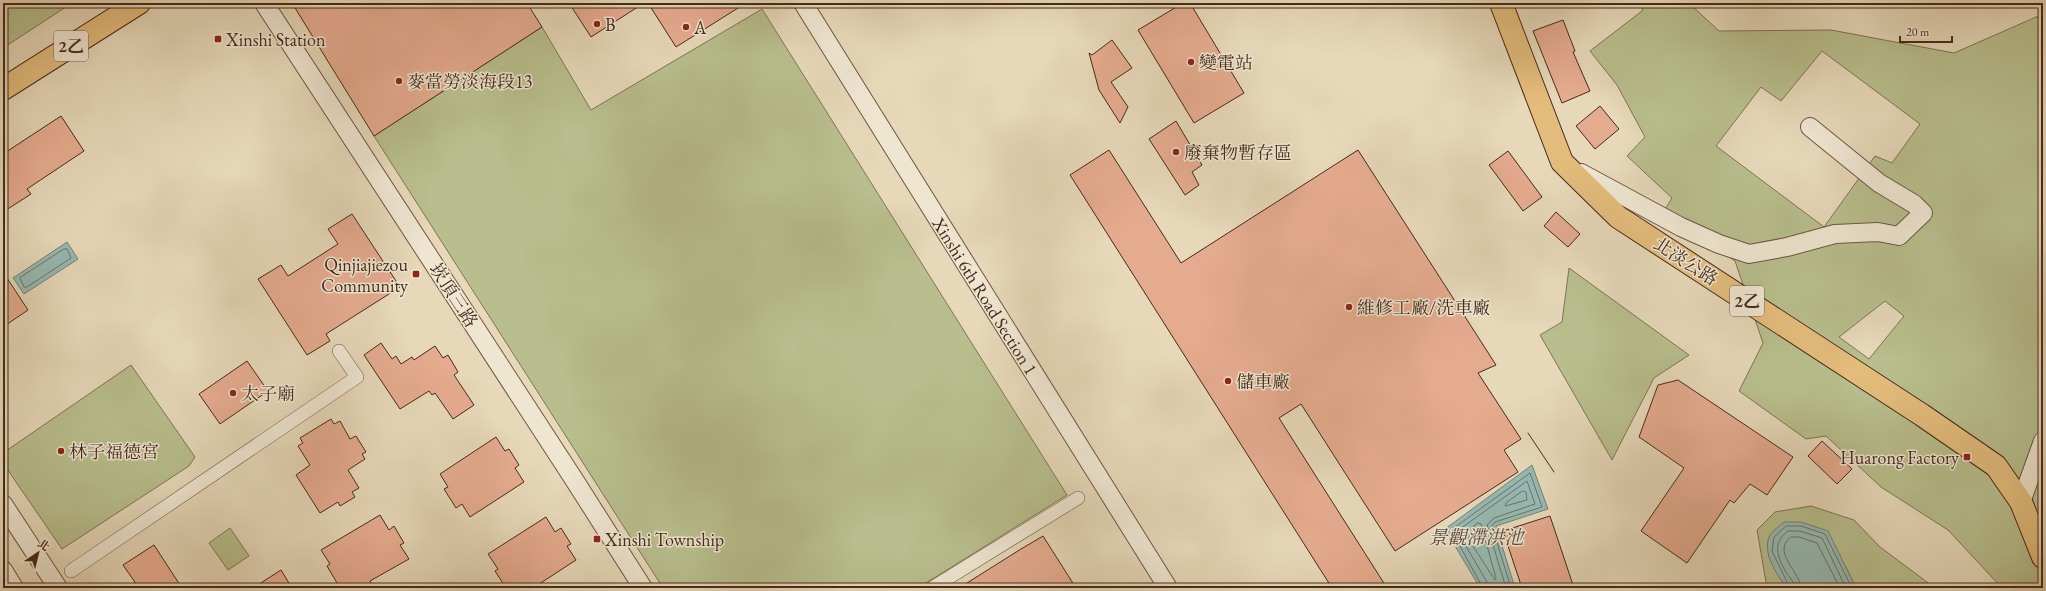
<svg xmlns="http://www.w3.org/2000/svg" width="2046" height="591" font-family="'EB Garamond','Noto Serif TC',serif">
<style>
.green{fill:#b8be8d;stroke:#7f7454;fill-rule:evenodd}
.water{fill:#96b9b2;stroke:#768075}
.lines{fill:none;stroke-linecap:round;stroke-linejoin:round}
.shore{stroke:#6e7266;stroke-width:1}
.building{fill:#e5ab8f;stroke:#462a1a}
.pedestrian-casing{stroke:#6e5642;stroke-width:14}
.minor-casing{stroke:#6e5642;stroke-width:20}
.primary-casing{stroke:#462a1a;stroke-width:24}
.pedestrian{stroke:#efe6d2;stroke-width:13}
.minor{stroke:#efe6d2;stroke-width:18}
.primary{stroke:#e3bc7c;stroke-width:22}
.tram{stroke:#462a1a;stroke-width:1}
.poi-dot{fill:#8f2418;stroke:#efe6d2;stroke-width:1.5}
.labels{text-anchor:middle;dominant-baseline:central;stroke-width:3;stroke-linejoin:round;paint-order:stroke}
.shield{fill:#efe6d2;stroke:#796251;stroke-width:1}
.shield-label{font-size:17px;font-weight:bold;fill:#462a1a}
.poi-label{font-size:18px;fill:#462a1a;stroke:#efe6d2;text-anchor:start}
.street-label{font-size:18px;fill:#462a1a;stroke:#efe6d2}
.water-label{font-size:19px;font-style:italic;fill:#5a4e40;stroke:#efe6d2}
</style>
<rect width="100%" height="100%" fill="#e6d8b9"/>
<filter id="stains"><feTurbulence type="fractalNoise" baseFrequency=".005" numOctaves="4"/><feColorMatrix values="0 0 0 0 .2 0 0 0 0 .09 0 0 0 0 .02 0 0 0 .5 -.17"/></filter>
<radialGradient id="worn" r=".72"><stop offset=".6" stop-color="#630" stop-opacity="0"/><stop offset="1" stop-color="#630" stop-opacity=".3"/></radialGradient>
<g class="green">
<path d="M 3,3 L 72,3 L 3,48 Z"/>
<path d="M 1643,3 L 1689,3 L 1719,31 L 1831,30 L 1954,53 L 2043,14 L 2043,588 L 2002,588 L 1948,530 L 1881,487 L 1826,436 L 1806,439 L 1739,391 L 1763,343 L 1735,261 L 1664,211 L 1672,198 L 1627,156 L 1645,137 L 1617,85 L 1590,51 L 1642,11 ZM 1822,51 L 1920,124 L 1892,163 L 1875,156 L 1824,227 L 1716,146 L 1761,87 L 1781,101 ZM 1885,301 L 1904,316 L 1869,359 L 1839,337 Z"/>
<path d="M 762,9 L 1067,495 L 918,588 L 663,588 L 374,136 L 542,27 L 591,110 Z"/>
<path d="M 1569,268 L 1689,355 L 1654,378 L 1612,460 L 1540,335 L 1562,322 Z"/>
<path d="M 131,365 L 195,457 L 189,466 L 62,549 L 3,463 L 3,453 Z"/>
<path d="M 1811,506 L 1854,520 L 1880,547 L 1935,588 L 1856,588 L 1846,567 L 1779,577 L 1787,588 L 1767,588 L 1757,530 L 1775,512 Z"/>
<path d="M 230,528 L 249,556 L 228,570 L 209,543 Z"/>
</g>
<g class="water">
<path d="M 67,242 L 78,259 L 24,294 L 13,278 Z"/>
<path d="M 1532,465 L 1548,509 L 1496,526 L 1515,588 L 1480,588 L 1445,529 Z"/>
<path d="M 1784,522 L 1801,522 L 1828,531 L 1856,588 L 1787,588 C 1777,575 1761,552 1770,535 C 1773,530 1780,526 1784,522 Z"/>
</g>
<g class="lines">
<g class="shore">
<path d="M 64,249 L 67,249 L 71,258 L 27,287 L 24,287 L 20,278 Z"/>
<path d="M 1523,491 L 1526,492 L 1527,500 L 1505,506 L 1506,503 Z"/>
<path d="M 1478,523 L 1481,524 L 1496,578 L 1495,580 L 1465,534 Z"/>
<path d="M 1483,588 L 1451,530 L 1530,473 L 1542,507 L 1495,522 L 1492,526 L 1511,588"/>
<path d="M 1488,588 L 1487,582 L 1457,531 L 1527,481 L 1535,504 L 1494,518 L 1487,525 L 1506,588"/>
<path d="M 1790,588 L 1772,551 L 1774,537 L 1786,526 L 1801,526 L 1825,534 L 1852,588"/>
<path d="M 1795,588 C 1794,581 1789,577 1786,572 C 1777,556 1772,543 1788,531 L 1800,531 L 1822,538 L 1846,588"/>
<path d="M 1801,588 C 1800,571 1771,552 1791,537 L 1799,537 L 1817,543 L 1840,588"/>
</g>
</g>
<g class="building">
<path d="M 292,3 L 527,3 L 542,27 L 374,136 Z"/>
<path d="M 569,3 L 644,3 L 591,37 Z"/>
<path d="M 648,3 L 746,3 L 676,47 Z"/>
<path d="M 1183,3 L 1190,3 L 1244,93 L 1194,123 L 1138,30 Z"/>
<path d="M 1563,20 L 1575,51 L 1573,52 L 1590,91 L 1562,103 L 1533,31 Z"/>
<path d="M 1112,40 L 1132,68 L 1111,82 L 1128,107 L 1120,123 L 1099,90 L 1089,53 L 1092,55 Z"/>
<path d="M 1600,106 L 1619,129 L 1595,149 L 1576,126 Z"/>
<path d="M 61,116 L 84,151 L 27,189 L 31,194 L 3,212 L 3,154 Z"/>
<path d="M 1176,121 L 1202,165 L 1192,172 L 1199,185 L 1185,195 L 1149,139 Z"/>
<path d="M 1109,150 L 1181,263 L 1358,150 L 1496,365 L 1478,373 L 1521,439 L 1504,450 L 1518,472 L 1395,551 L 1301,404 L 1279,418 L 1387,588 L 1332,588 L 1070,175 Z"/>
<path d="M 1508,151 L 1542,197 L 1523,211 L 1489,165 Z"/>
<path d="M 1556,212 L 1580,234 L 1568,247 L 1544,226 Z"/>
<path d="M 352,214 L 400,287 L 326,334 L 330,341 L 307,355 L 258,279 L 281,265 L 288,276 L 338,244 L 328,229 Z"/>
<path d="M 3,272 L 28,310 L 3,327 Z"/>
<path d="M 381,343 L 392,359 L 396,356 L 401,364 L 412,357 L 414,360 L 435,346 L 443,358 L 448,355 L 458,372 L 454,375 L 474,405 L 453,419 L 435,393 L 432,395 L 429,391 L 400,409 L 364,355 Z"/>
<path d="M 247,361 L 268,391 L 220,424 L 199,394 Z"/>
<path d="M 1678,380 L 1793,457 L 1767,495 L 1750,484 L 1734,503 L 1730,500 L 1687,563 L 1641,531 L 1684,468 L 1639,437 L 1658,385 Z"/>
<path d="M 331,419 L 334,424 L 340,421 L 350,439 L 356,436 L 366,452 L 362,454 L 365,459 L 348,470 L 359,488 L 352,492 L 355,497 L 340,506 L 338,502 L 320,513 L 296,475 L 310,465 L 298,446 L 303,443 L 300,438 Z"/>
<path d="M 496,437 L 505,451 L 509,449 L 519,465 L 515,468 L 524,482 L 470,517 L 462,504 L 456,508 L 444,489 L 448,487 L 440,474 Z"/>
<path d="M 1822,441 L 1852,469 L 1837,484 L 1808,456 Z"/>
<path d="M 380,515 L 389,530 L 394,526 L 404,543 L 400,545 L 409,559 L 370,581 L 374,588 L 340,588 L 327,566 L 330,564 L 321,550 Z"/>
<path d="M 1550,516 L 1574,588 L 1522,588 L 1503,531 Z"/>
<path d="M 546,517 L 555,532 L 561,528 L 571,544 L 567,546 L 576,560 L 533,588 L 506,588 L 495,571 L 498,569 L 488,554 Z"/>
<path d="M 1043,536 L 1076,588 L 959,588 L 1021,549 Z"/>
<path d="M 154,545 L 182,588 L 139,588 L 123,565 Z"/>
<path d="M 281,570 L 292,588 L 253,588 Z"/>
</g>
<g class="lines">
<defs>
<g id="pedestrian">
<path d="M 71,571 L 357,377 L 339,351"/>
<path d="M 932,588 L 1078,498"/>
</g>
<g id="minor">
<path d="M 264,3 L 575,481 L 643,588"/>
<path d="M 803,3 L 1168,588"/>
<path d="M 1581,173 L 1681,227 L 1719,244 L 1749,254 L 1787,247 L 1835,234 L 1878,232 L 1899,236 L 1923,213 L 1914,204 L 1879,183 L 1810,127"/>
<path d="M 2021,502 L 2043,441"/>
<path d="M 3,504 L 58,588"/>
<path d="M 3,570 L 14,588"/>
</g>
<g id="primary">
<path d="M 1501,3 L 1562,162 L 1618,217 L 1922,415 L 1996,466 L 2021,502 L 2043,557"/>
<path d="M 3,89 L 139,3"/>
</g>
</defs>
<use href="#pedestrian" class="pedestrian-casing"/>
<use href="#minor" class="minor-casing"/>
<use href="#primary" class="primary-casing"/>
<use href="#pedestrian" class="pedestrian"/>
<use href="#minor" class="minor"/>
<use href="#primary" class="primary"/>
<path class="tram" d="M 1528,433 L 1554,472"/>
</g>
<g class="poi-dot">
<circle cx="597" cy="24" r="4"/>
<circle cx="686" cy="27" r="4"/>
<rect x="214" y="35" width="8" height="8" rx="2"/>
<circle cx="1191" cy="62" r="4"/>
<circle cx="399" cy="81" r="4"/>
<circle cx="1176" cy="152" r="4"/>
<rect x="412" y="270" width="8" height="8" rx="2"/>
<circle cx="1349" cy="307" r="4"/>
<circle cx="1228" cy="381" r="4"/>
<circle cx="233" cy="393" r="4"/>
<circle cx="61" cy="451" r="4"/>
<rect x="1963" y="453" width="8" height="8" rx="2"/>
<rect x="593" y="535" width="8" height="8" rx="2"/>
</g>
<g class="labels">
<g class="shield">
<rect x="54" y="31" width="34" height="30" rx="3"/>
<rect x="1730" y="286" width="34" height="30" rx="3"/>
</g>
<g class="shield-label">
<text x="71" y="46">2乙</text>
<text x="1747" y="301">2乙</text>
</g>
<g class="poi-label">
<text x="605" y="24">B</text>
<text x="694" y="27">A</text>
<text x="226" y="39">Xinshi Station</text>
<text x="1199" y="62">變電站</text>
<text x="407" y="81">麥當勞淡海段13</text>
<text x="1184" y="152">廢棄物暫存區</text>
<text x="408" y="264" text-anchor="end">Qinjiajiezou<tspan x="408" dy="21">Community</tspan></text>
<text x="1357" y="307">維修工廠/洗車廠</text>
<text x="1236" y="381">儲車廠</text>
<text x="241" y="393">太子廟</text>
<text x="69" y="451">林子福德宮</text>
<text x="1959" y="457" text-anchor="end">Huarong Factory</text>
<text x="605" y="539">Xinshi Township</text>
</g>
<g class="street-label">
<text transform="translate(1686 261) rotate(33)">北淡公路</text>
<text transform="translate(454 295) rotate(57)">崁頂三路</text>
<text transform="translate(985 296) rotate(58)">Xinshi 6th Road Section 1</text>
</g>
<g class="water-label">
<text x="1476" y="537">景觀滯洪池</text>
</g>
</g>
<rect width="2046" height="591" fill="none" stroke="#e6d8b9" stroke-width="16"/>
<rect x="4" y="4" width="2038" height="583" fill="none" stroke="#462a1a" stroke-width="2"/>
<rect x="8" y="8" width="2030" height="575" fill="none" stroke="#462a1a"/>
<g transform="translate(38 553) rotate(35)" stroke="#efe6d2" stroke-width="3" paint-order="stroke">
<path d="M0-3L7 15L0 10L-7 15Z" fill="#462a1a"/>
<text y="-6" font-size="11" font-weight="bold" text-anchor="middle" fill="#462a1a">北</text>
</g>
<path d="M1900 36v6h52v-6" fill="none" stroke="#462a1a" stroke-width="2"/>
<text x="1906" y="36" font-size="12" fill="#462a1a" stroke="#efe6d2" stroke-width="3" paint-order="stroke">20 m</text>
<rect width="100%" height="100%" filter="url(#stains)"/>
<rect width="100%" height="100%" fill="url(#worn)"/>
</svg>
